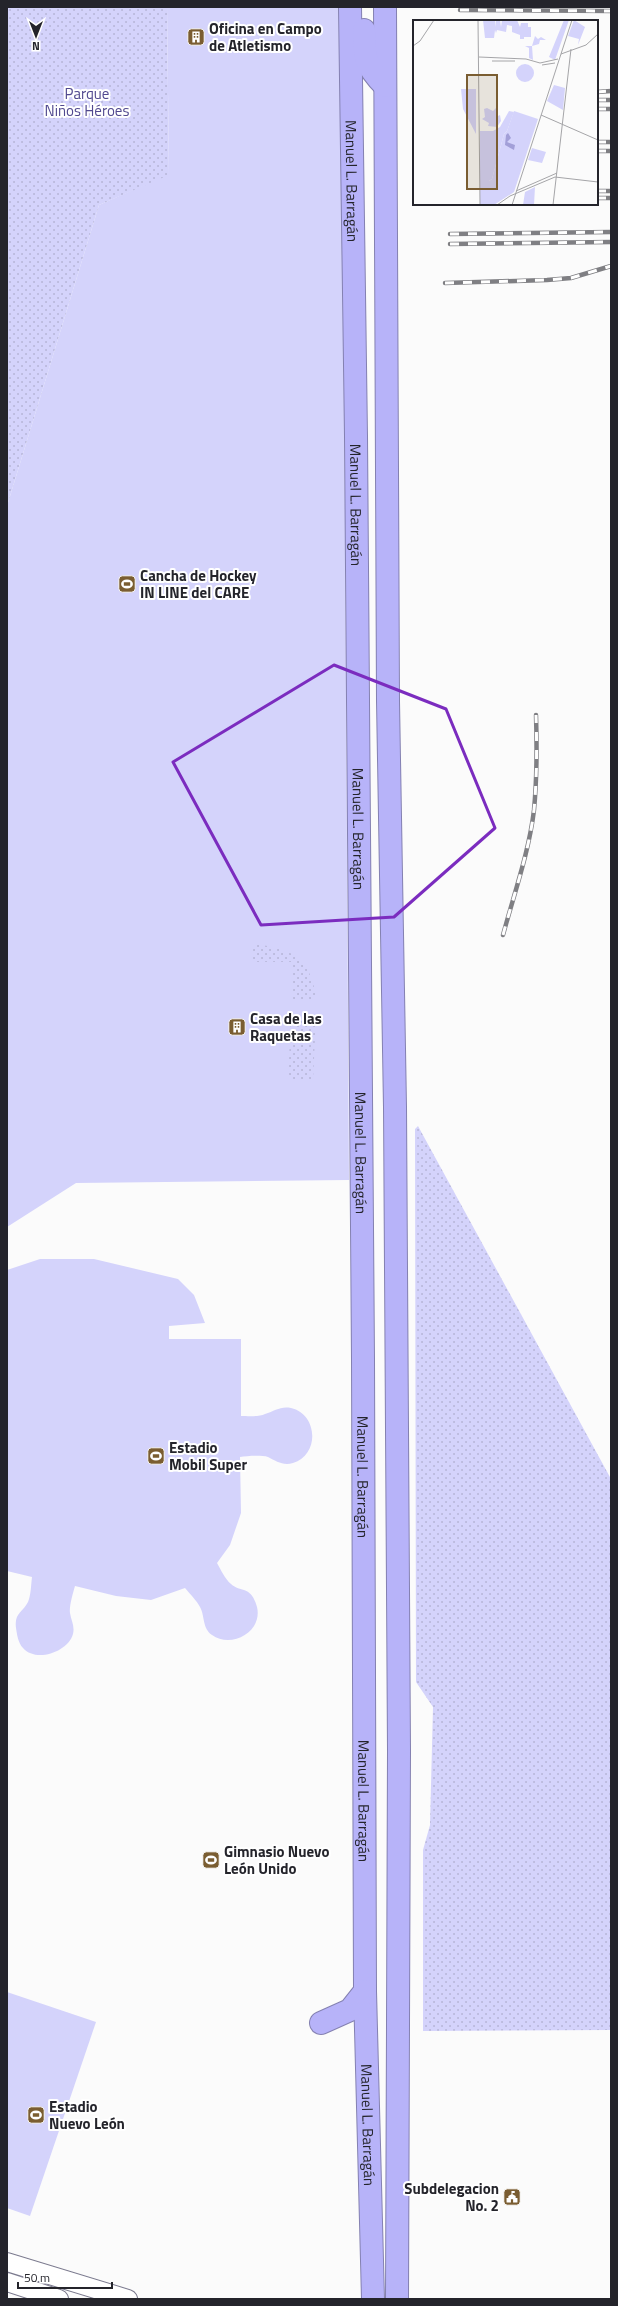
<svg xmlns="http://www.w3.org/2000/svg" width="618" height="2306" font-family="'Titillium Web',sans-serif">
<style>
.grass{fill:#d4d3fb}
.park{fill:url(#park-dots)}
.lines{fill:none;stroke-linecap:round;stroke-linejoin:round}
.minor-casing{stroke:#7c7b8f;stroke-width:20}
.highway-casing{stroke:#8481b1;stroke-width:24}
.minor{stroke:#fff;stroke-width:18}
.highway{stroke:#b7b3f9;stroke-width:22}
.rail-casing{stroke:#7f7f83;stroke-width:4.5}
.rail{stroke:#fff;stroke-width:3;stroke-dasharray:9;stroke-linecap:butt}
.marked{fill:none;stroke:#7b2cbf;stroke-width:3;stroke-linejoin:round}
.labels{text-anchor:middle;dominant-baseline:central;stroke-width:4;stroke-linejoin:round;paint-order:stroke}
.poi-label{font-size:15px;font-weight:bold;fill:#24242b;stroke:#fff;text-anchor:start}
.park-label{font-size:15px;fill:#51498f;stroke:#fff}
.street-label{font-size:15px;fill:#24242b;stroke:#fff}
.inset-road{fill:none;stroke:#a5a5a8;stroke-width:1}
.view{fill:#7a5d31;fill-opacity:0.15;stroke:#7a5d31;stroke-width:2}
.inset-edge{fill:none;stroke:#24242b;stroke-width:2}
</style>
<defs>
<pattern id="park-dots" width="8" height="8" patternUnits="userSpaceOnUse"><rect width="8" height="8" fill="#d4d3fb"/><path d="M2 2h.1M6 6h.1" fill="none" stroke="#b6b5d7" stroke-width="1.8" stroke-linecap="round"/></pattern>
</defs>
<rect width="100%" height="100%" fill="#fbfbfb"/>
<g class="grass">
<path d="M 167,7 L 342,7 L 349,1180 L 76,1183 L 7,1227 L 7,506 L 99,205 L 169,174 Z"/>
<path d="M 40,1259 L 94,1259 L 178,1279 L 194,1295 L 205,1323 L 169,1326 L 169,1339 L 241,1339 L 241,1416 C 248,1416 259,1417 265,1414 C 275,1411 280,1406 291,1408 C 318,1414 320,1455 293,1463 C 283,1466 276,1461 268,1457 C 261,1455 247,1456 240,1457 L 241,1513 L 230,1545 L 217,1563 C 221,1570 225,1579 231,1584 C 241,1593 251,1585 257,1607 C 263,1632 231,1649 212,1635 C 202,1628 205,1616 200,1607 C 197,1601 190,1594 185,1588 L 151,1600 L 116,1596 L 75,1586 C 73,1593 69,1606 70,1613 C 71,1620 75,1626 73,1634 C 68,1652 36,1663 23,1648 C 18,1643 17,1634 16,1628 C 14,1613 23,1612 28,1602 C 31,1595 31,1585 32,1577 L 7,1571 L 7,1270 Z"/>
<path d="M 7,1992 L 96,2022 L 30,2216 L 7,2208 Z"/>
</g>
<g class="park">
<path d="M 7,7 L 167,7 L 169,175 L 99,205 L 7,506 Z"/>
<path d="M 253,943 C 294,951 309,954 317,1000 L 293,999 L 293,962 L 253,962 Z"/>
<path d="M 291,1015 L 316,1016 L 313,1080 L 288,1079 Z"/>
<path d="M 418,1126 L 611,1479 L 611,2030 L 423,2031 L 423,1850 L 430,1825 L 433,1707 L 416,1682 L 415,1129 Z"/>
</g>
<g class="lines">
<defs>
<g id="minor">
<path d="M 7,2262 L 128,2299"/>
<path d="M 7,2282 L 59,2299"/>
</g>
<g id="highway">
<path id="s1" d="M 350,7 L 356,436 L 363,1359 L 365,1991 L 373,2299"/>
<path d="M 385,7 L 388,701 L 395,1107 L 399,1751 L 397,2299"/>
<path d="M 364,30 C 364,58 365,66 385,86"/>
<path d="M 321,2023 L 350,2010 L 365,1991"/>
</g>
</defs>
<use href="#minor" class="minor-casing"/>
<use href="#highway" class="highway-casing"/>
<use href="#minor" class="minor"/>
<use href="#highway" class="highway"/>
<defs>
<g id="rail">
<path d="M 460,10 L 611,11"/>
<path d="M 597,92 L 611,91"/>
<path d="M 597,100 L 611,100"/>
<path d="M 597,109 L 611,109"/>
<path d="M 597,142 L 611,142"/>
<path d="M 597,151 L 611,151"/>
<path d="M 597,191 L 611,191"/>
<path d="M 597,198 L 611,198"/>
<path d="M 450,234 L 611,232"/>
<path d="M 450,244 L 611,242"/>
<path d="M 445,283 L 547,280 L 571,278 L 611,266"/>
<path d="M 503,935 C 514,894 529,852 534,810 C 537,778 537,747 536,715"/>
</g>
</defs>
<use href="#rail" class="rail-casing"/>
<use href="#rail" class="rail"/>
</g>
<path class="marked" d="M 334,665 L 446,709 L 495,828 L 394,917 L 261,925 L 173,762 Z"/>
<defs>
<symbol id="building-square" viewBox="-11 -11 22 22"><rect x="-9" y="-9" width="18" height="18" rx="4" fill="#7a5d31" stroke="#fff"/><path d="M-4-6H4V6H1V3H-1V6H-4ZM-2.5-4.3h1.7v1.8h-1.7ZM.8-4.3h1.7v1.8H.8ZM-2.5-1h1.7V.8h-1.7ZM.8-1h1.7V.8H.8Z" fill="#fff"/></symbol>
<symbol id="stadium-square" viewBox="-11 -11 22 22"><rect x="-9" y="-9" width="18" height="18" rx="4" fill="#7a5d31" stroke="#fff"/><path d="M0-5a6.5 5 0 1 0 0 10a6.5 5 0 1 0 0-10ZM-3.5-1.8h7v3.6h-7Z" fill="#fff"/></symbol>
<symbol id="civic-square" viewBox="-11 -11 22 22"><rect x="-9" y="-9" width="18" height="18" rx="4" fill="#7a5d31" stroke="#fff"/><path d="M-.6-6.5H3V-4.5H.6V-3L4-1V1h2V6H-6V1h2V-1L-.6-3ZM-1.2 2.5V6h2.4V2.5Z" fill="#fff"/></symbol>
</defs>
<g fill-rule="evenodd">
<use href="#building-square" x="186" y="27" width="20" height="20"/>
<use href="#stadium-square" x="117" y="574" width="20" height="20"/>
<use href="#building-square" x="227" y="1017" width="20" height="20"/>
<use href="#stadium-square" x="146" y="1446" width="20" height="20"/>
<use href="#stadium-square" x="201" y="1850" width="20" height="20"/>
<use href="#stadium-square" x="26" y="2105" width="20" height="20"/>
<use href="#civic-square" x="502" y="2187" width="20" height="20"/>
</g>
<g class="labels">
<g class="poi-label">
<text x="209" y="28">Oficina en Campo<tspan x="209" dy="17">de Atletismo</tspan></text>
<text x="140" y="575">Cancha de Hockey<tspan x="140" dy="17">IN LINE del CARE</tspan></text>
<text x="250" y="1018">Casa de las<tspan x="250" dy="17">Raquetas</tspan></text>
<text x="169" y="1447">Estadio<tspan x="169" dy="17">Mobil Super</tspan></text>
<text x="224" y="1851">Gimnasio Nuevo<tspan x="224" dy="17">León Unido</tspan></text>
<text x="49" y="2106">Estadio<tspan x="49" dy="17">Nuevo León</tspan></text>
<text x="499" y="2188" text-anchor="end">Subdelegacion<tspan x="499" dy="17">No. 2</tspan></text>
</g>
<g class="park-label">
<text x="87" y="93">Parque<tspan x="87" dy="17">Niños Héroes</tspan></text>
</g>
<g class="street-label">
<text stroke="none"><textPath href="#s1" startOffset="174">Manuel L. Barragán</textPath></text>
<text stroke="none"><textPath href="#s1" startOffset="498">Manuel L. Barragán</textPath></text>
<text stroke="none"><textPath href="#s1" startOffset="822">Manuel L. Barragán</textPath></text>
<text stroke="none"><textPath href="#s1" startOffset="1146">Manuel L. Barragán</textPath></text>
<text stroke="none"><textPath href="#s1" startOffset="1470">Manuel L. Barragán</textPath></text>
<text stroke="none"><textPath href="#s1" startOffset="1794">Manuel L. Barragán</textPath></text>
<text stroke="none"><textPath href="#s1" startOffset="2118">Manuel L. Barragán</textPath></text>
</g>
</g>
<g transform="translate(413 20)">
<rect width="185" height="185" fill="#fbfbfb"/>
<path d="M 70,0 L 82,0 L 82,7 L 83,0 L 87,0 L 88,7 L 89,0 L 104,0 L 107,7 L 108,3 L 115,3 L 115,7 L 118,7 L 118,17 L 111,17 L 111,19 L 107,19 L 107,15 L 99,12 L 99,6 L 94,5 L 93,12 L 84,10 L 83,13 L 82,10 L 81,18 L 72,18 ZM 161,0 L 172,7 L 165,25 L 166,19 L 155,16 ZM103 53a9 9 0 1 1 18 0a9 9 0 1 1-18 0ZM 141,65 L 152,68 L 150,90 L 134,81 ZM 74,88 L 80,91 L 83,88 L 85,96 L 87,95 L 88,101 L 84,107 L 75,106 L 76,103 L 69,99 L 72,97 L 71,89 ZM 96,91 L 101,92 L 94,111 L 91,114 L 79,159 L 76,161 L 76,177 L 67,177 L 67,111 L 80,111 L 87,107 ZM 119,128 L 133,132 L 129,143 L 115,140 ZM 122,167 L 121,185 L 110,185 L 112,172 Z" fill="#d4d3fb"/>
<path d="M 151,0 L 156,0 L 142,40 L 136,37 ZM 122,16 L 125,19 L 128,17 L 133,20 L 127,20 L 126,24 L 119,26 L 120,40 L 116,38 L 116,28 L 112,26 L 119,26 ZM 48,69 L 63,69 L 63,114 L 50,89 ZM 101,91 L 125,99 L 101,172 L 81,185 L 67,185 L 67,177 L 76,176 L 76,161 L 79,159 L 91,114 L 94,111 Z" fill="#d4d3fb"/>
<path d="M 95,113 L 98,118 L 94,122 L 102,125 L 101,130 L 92,125 L 93,115 Z" fill="#a29fd8"/>
<path class="inset-road" d="M 65,0 L 67,185M 0,26 L 7,21 L 21,0M 148,34 L 173,25 L 185,14M 66,37 L 113,39 L 127,43 L 145,39M 79,41 L 102,41M 129,45 L 142,43M 128,95 L 185,120M 103,171 L 144,153M 84,185 L 97,176 L 142,157 L 185,162M 99,185 L 159,0M 140,185 L 158,29"/>
<path class="view" d="M 54,55 L 84,55 L 84,169 L 54,169 Z"/>
<rect width="185" height="185" class="inset-edge"/>
</g>
<rect width="618" height="2306" fill="none" stroke="#24242b" stroke-width="16"/>
<g transform="translate(36 36) rotate(180)" stroke="#ffffff" stroke-width="3" paint-order="stroke">
<path d="M0-3L7 15L0 10L-7 15Z" fill="#24242b"/>
<text y="-6" font-size="11" font-weight="bold" text-anchor="middle" fill="#24242b">N</text>
</g>
<path d="M18 2282v6h94v-6" fill="none" stroke="#24242b" stroke-width="2"/>
<text x="24" y="2282" font-size="12" fill="#24242b" stroke="#ffffff" stroke-width="3" paint-order="stroke">50 m</text>
</svg>
